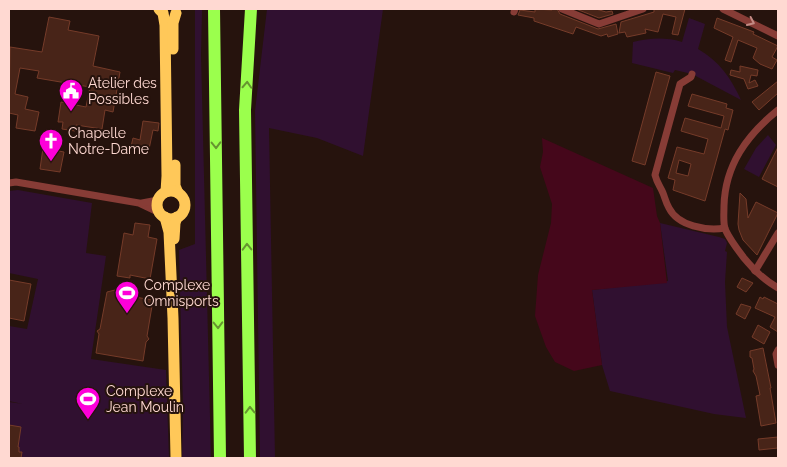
<svg xmlns="http://www.w3.org/2000/svg" width="787" height="467" font-family="Raleway,sans-serif">
<style>
.green{fill:#301030}
.water{fill:#45071b}
.building{fill:#482418;stroke:#753b29;fill-rule:evenodd}
.lines{fill:none;stroke-linecap:round;stroke-linejoin:round}
.street{stroke:#873c36;stroke-width:7}
.primary{stroke:#ffc859;stroke-width:11}
.highway{stroke:#9bff4d;stroke-width:12}
.oneway{stroke:#c38a84}
.oneway2{stroke:#669530}
.labels{text-anchor:middle;dominant-baseline:central;stroke-width:4;stroke-linejoin:round;paint-order:stroke}
.poi-label{font-size:14px;fill:#ffd9d2;stroke:#26130d;text-anchor:start}
</style>
<rect width="100%" height="100%" fill="#26130d"/>
<g class="green">
<path d="M 195,9 L 202,9 L 201,55 L 211,458 L 182,458 L 183,408 L 179,250 L 195,244 Z"/>
<path d="M 267,9 L 383,9 L 363,156 L 317,138 L 269,128 L 275,458 L 260,458 L 255,111 Z"/>
<path d="M 689,18 L 705,24 L 698,49 C 719,61 731,78 741,100 L 692,74 L 675,70 L 673,73 L 632,63 L 633,42 C 650,38 665,37 682,42 Z"/>
<path d="M 768,135 L 776,145 L 759,177 L 744,169 L 756,148 Z"/>
<path d="M 18,190 L 92,203 L 86,253 L 106,256 L 91,359 L 166,370 L 169,458 L 9,458 L 9,402 L 23,404 L 9,401 L 9,326 L 27,329 L 38,279 L 9,273 L 9,191 Z"/>
<path d="M 660,223 L 719,237 L 725,239 L 727,243 L 725,251 L 727,252 L 725,282 L 727,327 L 746,418 L 714,414 L 610,391 L 602,365 L 592,290 L 668,281 Z"/>
</g>
<path class="water" d="M 542,138 L 653,188 L 657,216 L 660,223 L 667,283 L 592,290 L 602,365 L 574,371 L 555,362 L 546,347 L 535,316 L 538,275 L 551,223 L 552,204 L 540,167 L 543,152 Z"/>
<g class="building">
<path d="M 535,9 L 552,10 L 552,9 L 557,9 L 560,14 L 598,29 L 616,24 L 618,34 L 608,37 L 607,34 L 601,36 L 576,27 L 573,34 L 534,21 L 534,18 L 518,15 L 520,10 L 535,12 Z"/>
<path d="M 576,9 L 596,9 L 606,12 L 612,11 L 613,14 L 599,18 Z"/>
<path d="M 654,9 L 685,9 L 678,35 L 672,34 L 676,17 L 663,14 L 658,32 L 645,29 L 646,33 L 627,37 L 625,32 L 619,33 L 621,22 L 654,12 Z"/>
<path d="M 49,17 L 70,21 L 68,30 L 99,36 L 93,66 L 120,72 L 113,112 L 105,110 L 102,129 L 76,125 L 75,131 L 62,129 L 63,122 L 58,122 L 61,102 L 86,107 L 90,87 L 37,78 L 39,71 L 20,68 L 15,94 L 28,97 L 25,109 L 39,112 L 35,131 L 16,128 L 18,115 L 9,113 L 10,47 L 42,52 Z"/>
<path d="M 717,18 L 754,32 L 753,34 L 778,46 L 772,57 L 777,60 L 772,69 L 760,64 L 753,58 L 757,48 L 738,40 L 731,62 L 725,60 L 733,37 L 714,28 Z"/>
<path d="M 740,66 L 758,70 L 757,76 L 751,75 L 749,83 L 755,80 L 758,86 L 748,89 L 744,79 L 730,75 L 731,70 L 740,72 Z"/>
<path d="M 656,72 L 670,76 L 645,165 L 632,161 Z"/>
<path d="M 778,81 L 778,93 L 759,110 L 752,102 Z"/>
<path d="M 692,94 L 727,104 L 726,108 L 733,110 L 728,130 L 725,129 L 705,201 L 673,190 L 675,180 L 668,178 L 677,147 L 704,154 L 708,139 L 681,131 L 685,118 L 721,128 L 724,116 L 688,106 ZM 679,160 L 691,164 L 688,176 L 676,173 Z"/>
<path d="M 143,121 L 159,123 L 158,131 L 153,130 L 148,154 L 130,151 L 133,138 L 140,140 Z"/>
<path d="M 778,147 L 778,187 L 762,179 Z"/>
<path d="M 43,148 L 64,152 L 60,172 L 40,169 Z"/>
<path d="M 740,193 L 746,199 L 748,218 L 756,202 L 778,213 L 757,255 L 743,240 L 739,230 L 738,224 Z"/>
<path d="M 135,223 L 150,225 L 148,237 L 157,239 L 150,279 L 130,275 L 130,278 L 117,276 L 124,233 L 133,235 Z"/>
<path d="M 742,278 L 753,283 L 746,292 L 737,287 Z"/>
<path d="M 9,280 L 31,284 L 24,321 L 9,318 Z"/>
<path d="M 115,290 L 116,294 L 153,300 L 147,336 L 149,339 L 146,342 L 143,361 L 96,353 L 99,334 L 97,331 L 100,329 L 107,292 Z"/>
<path d="M 760,297 L 763,299 L 764,297 L 778,304 L 778,332 L 770,327 L 775,317 L 755,308 Z"/>
<path d="M 741,304 L 751,307 L 745,319 L 736,314 Z"/>
<path d="M 758,325 L 770,332 L 764,344 L 752,337 Z"/>
<path d="M 763,348 L 771,388 L 770,388 L 776,423 L 761,426 L 756,396 L 760,395 L 756,376 L 753,371 L 754,369 L 752,358 L 750,357 L 750,351 Z"/>
<path d="M 9,425 L 21,427 L 18,447 L 19,447 L 19,452 L 22,452 L 21,458 L 9,458 Z"/>
<path d="M 778,437 L 778,448 L 759,450 L 758,439 Z"/>
</g>
<g class="lines">
<g class="street">
<path d="M 562,9 L 599,24 L 643,9"/>
<path d="M 723,9 L 778,36"/>
<path d="M 514,12 L 515,9"/>
<path d="M 692,74 L 691,77 L 680,84 L 655,175 C 657,183 660,186 663,193 C 665,198 666,203 669,208 C 678,226 706,231 725,228"/>
<path d="M 778,110 C 747,135 725,165 724,206 C 724,214 723,222 725,229 C 730,240 737,249 744,258 C 755,271 763,279 778,288"/>
<path d="M 9,183 L 16,182 L 139,203 L 160,213"/>
<path d="M 142,203 L 158,200"/>
<path d="M 755,271 L 778,233"/>
<path d="M 778,350 L 776,354 L 778,365"/>
</g>
<g class="primary">
<path d="M 159,9 L 163,13 L 165,25 L 167,176 L 166,192"/>
<path d="M 173,49 L 173,23 L 176,13"/>
<path d="M 175,165 L 175,186 L 178,193"/>
<circle cx="171" cy="205" r="14"/>
<path d="M 165,217 L 169,232 L 173,318 L 176,458"/>
<path d="M 174,239 L 175,223 L 177,217"/>
</g>
<g class="highway">
<path d="M 214,9 L 220,458"/>
<path d="M 250,458 L 245,110 L 251,9"/>
</g>
</g>
<defs><path id="oneway-chevron" d="M-2-3.5L2.5 0L-2 3.5" fill="none" stroke-width="1.6" stroke-linecap="round" stroke-linejoin="round" transform="scale(1.25)"/></defs>
<use class="oneway" href="#oneway-chevron" transform="translate(751 22) rotate(25)"/>
<g class="oneway2">
<use href="#oneway-chevron" transform="translate(247 85) rotate(-87)"/>
<use href="#oneway-chevron" transform="translate(216 145) rotate(89)"/>
<use href="#oneway-chevron" transform="translate(247 247) rotate(-91)"/>
<use href="#oneway-chevron" transform="translate(218 325) rotate(89)"/>
<use href="#oneway-chevron" transform="translate(250 410) rotate(-91)"/>
</g>
<defs>
<symbol id="civic-pin" viewBox="-11 -11 22 30"><path d="M0 17L-7.5 6A9.5 9.5 0 1 1 7.5 6Z" fill="#fd00d9" stroke="#26130d"/><path d="M-.6-6.5H3V-4.5H.6V-3L4-1V1h2V6H-6V1h2V-1L-.6-3ZM-1.2 2.5V6h2.4V2.5Z" fill="#fff"/></symbol>
<symbol id="church-pin" viewBox="-11 -11 22 30"><path d="M0 17L-7.5 6A9.5 9.5 0 1 1 7.5 6Z" fill="#fd00d9" stroke="#26130d"/><path d="M-1.2-6h2.4v3.5h3.3v2.4h-3.3V6h-2.4V-.1h-3.3v-2.4h3.3Z" fill="#fff"/></symbol>
<symbol id="stadium-pin" viewBox="-11 -11 22 30"><path d="M0 17L-7.5 6A9.5 9.5 0 1 1 7.5 6Z" fill="#fd00d9" stroke="#26130d"/><path d="M0-5a6.5 5 0 1 0 0 10a6.5 5 0 1 0 0-10ZM-3.5-1.8h7v3.6h-7Z" fill="#fff"/></symbol>
</defs>
<g fill-rule="evenodd">
<use href="#civic-pin" x="57" y="77" width="28" height="38"/>
<use href="#church-pin" x="37" y="127" width="28" height="38"/>
<use href="#stadium-pin" x="113" y="279" width="28" height="38"/>
<use href="#stadium-pin" x="74" y="385" width="28" height="38"/>
</g>
<g class="labels">
<g class="poi-label">
<text x="88" y="83">Atelier des<tspan x="88" dy="16">Possibles</tspan></text>
<text x="68" y="133">Chapelle<tspan x="68" dy="16">Notre-Dame</tspan></text>
<text x="144" y="285">Complexe<tspan x="144" dy="16">Omnisports</tspan></text>
<text x="106" y="391">Complexe<tspan x="106" dy="16">Jean Moulin</tspan></text>
</g>
</g>
<rect width="787" height="467" fill="none" stroke="#ffd9d2" stroke-width="20"/>
</svg>
